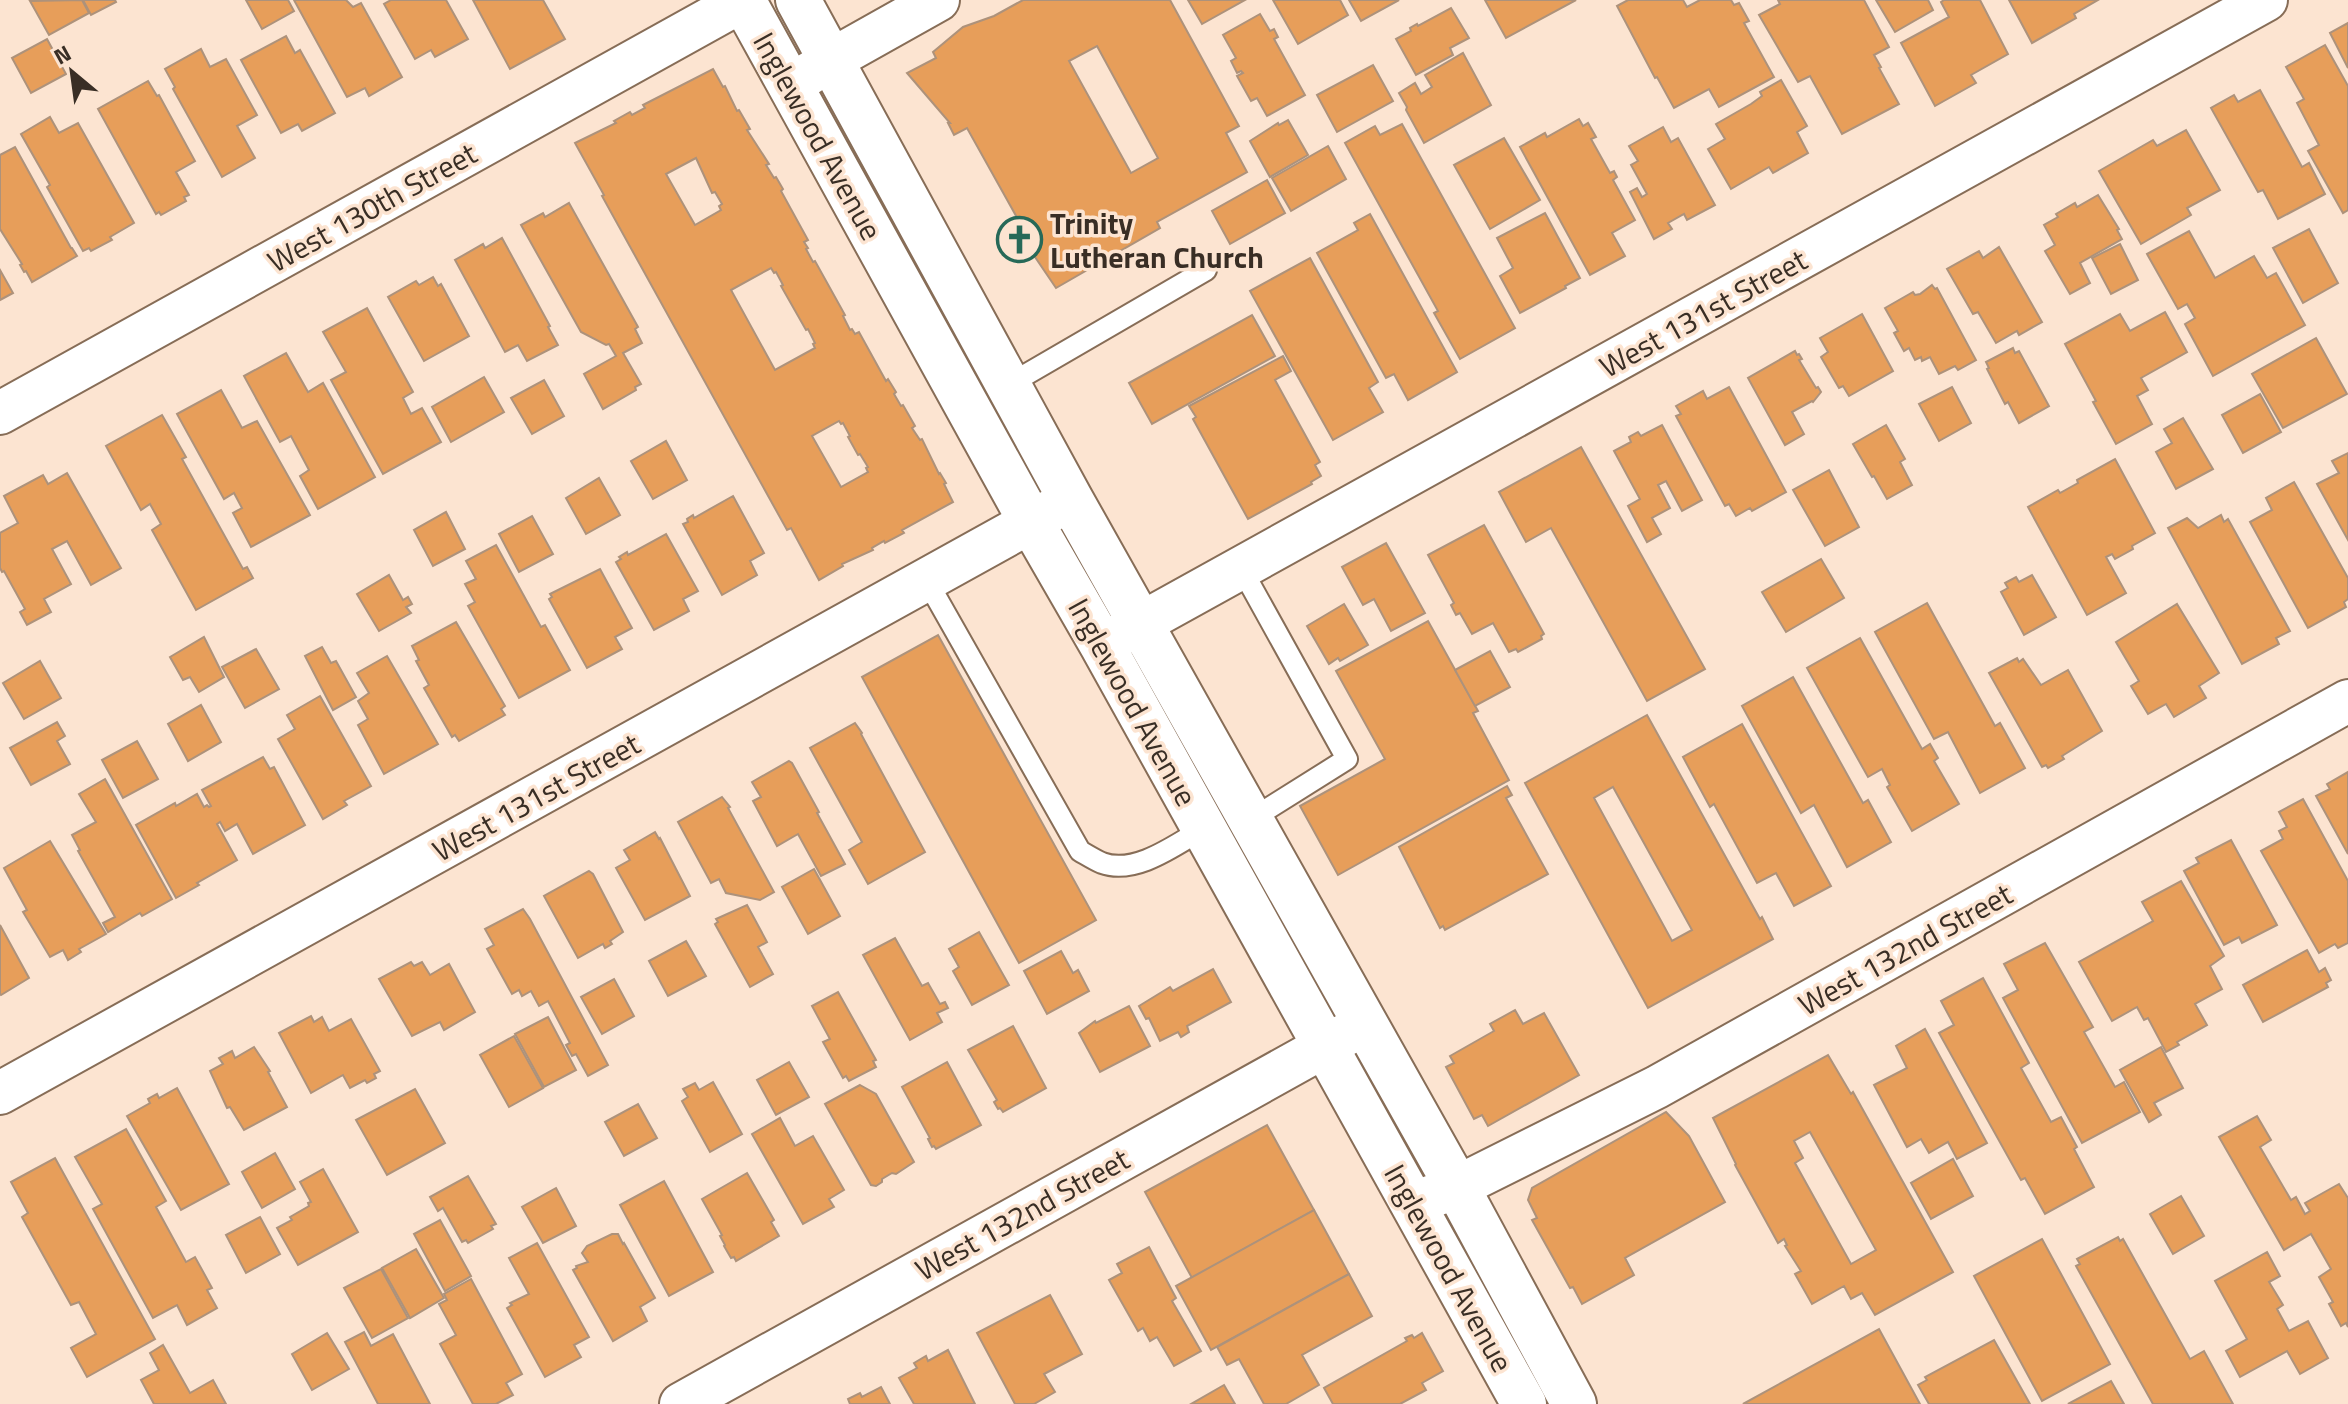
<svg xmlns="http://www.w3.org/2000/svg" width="2348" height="1404" font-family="'Titillium Web',sans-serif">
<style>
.building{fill:#e79e5a;stroke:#ad927b;stroke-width:2;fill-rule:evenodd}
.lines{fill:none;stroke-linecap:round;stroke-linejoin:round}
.service-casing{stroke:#876d57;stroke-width:24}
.minor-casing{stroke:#876d57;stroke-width:46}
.secondary-casing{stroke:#876d57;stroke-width:48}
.service{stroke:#fff;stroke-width:20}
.minor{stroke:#fff;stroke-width:42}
.secondary{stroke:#fff;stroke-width:44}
.labels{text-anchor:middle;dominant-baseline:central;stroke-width:7;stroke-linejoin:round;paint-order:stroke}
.street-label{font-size:30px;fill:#392e25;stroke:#fce4d1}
.poi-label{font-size:30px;font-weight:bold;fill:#392e25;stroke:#fce4d1;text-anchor:start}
</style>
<rect width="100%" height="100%" fill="#fce4d1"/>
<g class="building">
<path d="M 82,0 L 89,13 L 49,35 L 30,1 Z"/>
<path d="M 83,0 L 115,0 L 116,2 L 91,15 Z"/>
<path d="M 246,0 L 288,0 L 294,11 L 262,29 Z"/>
<path d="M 294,0 L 346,0 L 353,7 L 361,3 L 402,77 L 369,96 L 365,88 L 347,97 Z"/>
<path d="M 391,0 L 446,0 L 468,39 L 435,57 L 431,50 L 415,59 L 384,4 Z"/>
<path d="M 473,0 L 543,0 L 565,39 L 510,69 Z"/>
<path d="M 1023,0 L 1170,0 L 1239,126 L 1226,133 L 1247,172 L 1157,222 L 1160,228 L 1056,288 L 1014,226 L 1020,223 L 967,128 L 954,135 L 948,123 L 950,123 L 907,73 L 936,58 L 933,52 L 963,27 L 994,16 ZM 1097,46 L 1158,158 L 1131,173 L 1069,61 Z"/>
<path d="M 1188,0 L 1245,0 L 1202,24 Z"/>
<path d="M 1273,0 L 1340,0 L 1348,15 L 1298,44 Z"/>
<path d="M 1349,0 L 1399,0 L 1361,21 Z"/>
<path d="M 1485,0 L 1576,0 L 1506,38 Z"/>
<path d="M 1628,0 L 1683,0 L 1687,7 L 1700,0 L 1731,0 L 1734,5 L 1739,3 L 1749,21 L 1744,23 L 1774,77 L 1719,107 L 1709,89 L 1674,108 L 1657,77 L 1655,78 L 1617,6 Z"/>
<path d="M 1778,0 L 1864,0 L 1889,47 L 1874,55 L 1881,67 L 1879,68 L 1899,104 L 1842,134 L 1810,76 L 1798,82 L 1759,15 L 1780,4 Z"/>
<path d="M 1876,0 L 1928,0 L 1933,10 L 1895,32 Z"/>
<path d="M 1944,0 L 1980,0 L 2008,54 L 1971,75 L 1976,83 L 1935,106 L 1901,43 L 1949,17 L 1941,2 Z"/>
<path d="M 2009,0 L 2098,0 L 2074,14 L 2076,18 L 2032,43 Z"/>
<path d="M 1451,8 L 1469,38 L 1450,48 L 1453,55 L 1416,75 L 1396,39 L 1411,31 L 1410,28 L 1417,24 L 1418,26 Z"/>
<path d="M 1260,14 L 1270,31 L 1274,29 L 1278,37 L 1274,39 L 1305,95 L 1267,116 L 1257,98 L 1251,101 L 1237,76 L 1243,73 L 1241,71 L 1237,73 L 1231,61 L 1236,58 L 1223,35 Z"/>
<path d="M 2348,23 L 2348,68 L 2330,33 Z"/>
<path d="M 286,36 L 295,53 L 300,50 L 335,113 L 302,131 L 298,124 L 281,133 L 241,60 Z"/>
<path d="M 47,39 L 66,74 L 31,93 L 12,58 Z"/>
<path d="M 2325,45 L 2348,86 L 2348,210 L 2343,213 L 2308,151 L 2319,145 L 2297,103 L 2304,99 L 2286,67 Z"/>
<path d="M 201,49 L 210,67 L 226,59 L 257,115 L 237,126 L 255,158 L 222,177 L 173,89 L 175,87 L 165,69 Z"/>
<path d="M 1463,53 L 1491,105 L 1424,143 L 1406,110 L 1407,107 L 1399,93 L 1415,83 L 1421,94 L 1432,87 L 1425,75 Z"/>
<path d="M 1373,65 L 1393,101 L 1337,132 L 1317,95 Z"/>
<path d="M 713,69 L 723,87 L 725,86 L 737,111 L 739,110 L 750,129 L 747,130 L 769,164 L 766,165 L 774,178 L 776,177 L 783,189 L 781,191 L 808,240 L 804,242 L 808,248 L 806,249 L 813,262 L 815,261 L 845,315 L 843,316 L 850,330 L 852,329 L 855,334 L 859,332 L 886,381 L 888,379 L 896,392 L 894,394 L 901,406 L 903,405 L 915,426 L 912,428 L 920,440 L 922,439 L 939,474 L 940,473 L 946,483 L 944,484 L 953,502 L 902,530 L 904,533 L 885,543 L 884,541 L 872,548 L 873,550 L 842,564 L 843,566 L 819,580 L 791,528 L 787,530 L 602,196 L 604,195 L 575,143 L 616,123 L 614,121 L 630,112 L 632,115 L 645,108 L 643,105 ZM 696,158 L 712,193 L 715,192 L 722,204 L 719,206 L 721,210 L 695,225 L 666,174 ZM 771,268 L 774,273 L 776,272 L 783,285 L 781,286 L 806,330 L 808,329 L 815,343 L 813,344 L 815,348 L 775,370 L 731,290 ZM 839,421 L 841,424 L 843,423 L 850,436 L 848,437 L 858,455 L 860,454 L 868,467 L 866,468 L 868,472 L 841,487 L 812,436 Z"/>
<path d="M 1781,80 L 1807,126 L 1797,132 L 1808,153 L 1773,173 L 1769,167 L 1731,189 L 1708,149 L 1725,139 L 1716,124 L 1751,104 L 1762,96 L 1760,92 Z"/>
<path d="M 148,81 L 157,96 L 159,95 L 195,161 L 176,172 L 189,195 L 184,197 L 186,201 L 161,215 L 159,212 L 156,214 L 98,109 Z"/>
<path d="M 2260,90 L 2302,167 L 2309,163 L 2325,194 L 2278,219 L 2263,190 L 2258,192 L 2211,108 L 2234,95 L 2238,102 Z"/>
<path d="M 50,117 L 59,133 L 78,123 L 134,223 L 110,237 L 112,240 L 91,251 L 89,248 L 83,251 L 47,187 L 50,185 L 21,134 Z"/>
<path d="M 1579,119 L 1583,126 L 1588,123 L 1596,137 L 1591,139 L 1610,173 L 1614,171 L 1617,177 L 1613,180 L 1635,220 L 1612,233 L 1625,256 L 1590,275 L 1520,147 L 1545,133 L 1547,137 Z"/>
<path d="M 1288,120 L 1308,155 L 1270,177 L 1250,141 L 1278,123 L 1279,125 Z"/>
<path d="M 1402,124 L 1515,328 L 1460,359 L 1434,313 L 1438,311 L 1345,143 L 1375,126 L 1380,135 Z"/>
<path d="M 1663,127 L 1671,142 L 1678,138 L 1715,205 L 1687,220 L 1684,214 L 1668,223 L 1672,229 L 1654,239 L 1630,192 L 1637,188 L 1642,197 L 1647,194 L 1631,165 L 1638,161 L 1629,146 Z"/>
<path d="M 2186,130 L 2220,190 L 2187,208 L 2191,215 L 2141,244 L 2099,171 L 2153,140 L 2157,146 Z"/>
<path d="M 1504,138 L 1540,200 L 1490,229 L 1454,165 Z"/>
<path d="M 1328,146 L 1346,179 L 1291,211 L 1272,178 Z"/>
<path d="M 15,147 L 71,248 L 72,248 L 77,256 L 32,282 L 26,271 L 24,272 L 20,265 L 22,264 L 0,229 L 0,155 Z"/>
<path d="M 1267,180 L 1285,213 L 1230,244 L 1212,211 Z"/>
<path d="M 2098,195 L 2119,229 L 2117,230 L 2122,239 L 2080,263 L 2090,283 L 2070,294 L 2045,251 L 2055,245 L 2044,225 L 2058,217 L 2056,214 L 2075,203 L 2077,207 Z"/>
<path d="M 569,203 L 638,327 L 635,329 L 642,343 L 623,353 L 641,384 L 635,387 L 636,390 L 603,409 L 584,374 L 616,356 L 609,344 L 606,345 L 581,332 L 521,225 L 543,213 L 545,217 Z"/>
<path d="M 1545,213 L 1580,278 L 1565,286 L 1566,288 L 1520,313 L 1500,276 L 1513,268 L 1497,238 Z"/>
<path d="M 1370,214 L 1457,372 L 1408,400 L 1394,374 L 1386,378 L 1317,253 L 1358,230 L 1354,223 Z"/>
<path d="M 2309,229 L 2338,283 L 2303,303 L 2273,248 Z"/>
<path d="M 2189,231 L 2215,278 L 2254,256 L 2267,278 L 2276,273 L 2305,325 L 2213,376 L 2185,324 L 2195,318 L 2187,304 L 2178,309 L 2147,254 Z"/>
<path d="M 502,238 L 550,326 L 548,327 L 558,345 L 527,361 L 518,345 L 505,352 L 455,260 L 483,244 L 485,248 Z"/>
<path d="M 2120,244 L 2138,280 L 2111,294 L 2092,258 Z"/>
<path d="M 1999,247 L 2042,322 L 2019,335 L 2017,331 L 1996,343 L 1978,312 L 1973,314 L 1947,269 L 1979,251 L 1983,258 Z"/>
<path d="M 1310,258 L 1378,382 L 1369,388 L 1383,412 L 1333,440 L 1250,291 Z"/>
<path d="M 0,270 L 13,293 L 0,300 Z"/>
<path d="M 433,277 L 438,286 L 441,284 L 469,336 L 424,361 L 388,297 L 416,281 L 419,285 Z"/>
<path d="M 1932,285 L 1935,289 L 1937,288 L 1976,360 L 1958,370 L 1955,366 L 1939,374 L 1930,357 L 1922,361 L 1921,357 L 1915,360 L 1909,348 L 1904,351 L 1894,333 L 1898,331 L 1885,308 L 1913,292 L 1915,295 L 1920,294 Z"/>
<path d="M 367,308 L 413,392 L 403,398 L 411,414 L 422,408 L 441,442 L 383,474 L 331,380 L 346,372 L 323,332 Z"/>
<path d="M 2165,312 L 2187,352 L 2141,378 L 2148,390 L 2137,396 L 2152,424 L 2116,444 L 2093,402 L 2096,401 L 2065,344 L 2120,314 L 2130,331 Z"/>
<path d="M 1862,314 L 1893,371 L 1849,396 L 1843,386 L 1839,388 L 1821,357 L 1828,352 L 1820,338 Z"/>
<path d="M 1252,315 L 1275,356 L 1152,424 L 1129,383 Z"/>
<path d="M 2316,338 L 2347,394 L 2283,428 L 2252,374 Z"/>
<path d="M 2013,348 L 2015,353 L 2019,351 L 2049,406 L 2019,423 L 2008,402 L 2005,404 L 1987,369 L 1989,368 L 1986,362 Z"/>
<path d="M 1795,351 L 1797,355 L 1799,354 L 1802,359 L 1799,360 L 1816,388 L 1818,387 L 1821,392 L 1813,402 L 1812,401 L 1792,412 L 1804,434 L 1785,445 L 1748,378 Z"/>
<path d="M 286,353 L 308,392 L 323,383 L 375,477 L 318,509 L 300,476 L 309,470 L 291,436 L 280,442 L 244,376 Z"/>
<path d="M 1283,356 L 1291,371 L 1275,380 L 1320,462 L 1315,465 L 1321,476 L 1311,482 L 1312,484 L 1248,519 L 1193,419 L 1196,417 L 1189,406 Z"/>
<path d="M 484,377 L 504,412 L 451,442 L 432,407 Z"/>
<path d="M 544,380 L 564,416 L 532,434 L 511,398 Z"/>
<path d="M 1729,387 L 1786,492 L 1752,511 L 1750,508 L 1736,516 L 1729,504 L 1725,506 L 1676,416 L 1681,414 L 1676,406 L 1703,391 L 1707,399 Z"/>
<path d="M 1952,387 L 1971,423 L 1939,441 L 1919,404 Z"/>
<path d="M 221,390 L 242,428 L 257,421 L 310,515 L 251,547 L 233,513 L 242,508 L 234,493 L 224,499 L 177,414 Z"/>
<path d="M 2260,394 L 2281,432 L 2243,453 L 2222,415 Z"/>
<path d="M 162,415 L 186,457 L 182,459 L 243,569 L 247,567 L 253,578 L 196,610 L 152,530 L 161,524 L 150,504 L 141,510 L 106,446 Z"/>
<path d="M 2183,418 L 2213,469 L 2176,489 L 2156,452 L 2172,443 L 2164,429 Z"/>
<path d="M 1662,425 L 1702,500 L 1682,511 L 1666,481 L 1658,485 L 1670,508 L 1652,518 L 1661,534 L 1647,542 L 1628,506 L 1640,499 L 1614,451 L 1631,442 L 1629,437 L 1638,432 L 1641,436 Z"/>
<path d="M 1886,425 L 1905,459 L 1900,462 L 1912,485 L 1887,499 L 1874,476 L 1872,477 L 1853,444 Z"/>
<path d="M 666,441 L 687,480 L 653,499 L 631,461 Z"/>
<path d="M 1581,447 L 1705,669 L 1647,701 L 1551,528 L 1526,542 L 1499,492 Z"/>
<path d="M 2348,453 L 2348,540 L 2317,484 L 2339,473 L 2332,461 Z"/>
<path d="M 2115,459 L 2155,533 L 2132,546 L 2133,549 L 2115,559 L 2112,554 L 2106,557 L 2126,593 L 2087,615 L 2028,507 L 2058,490 L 2060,493 L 2078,483 L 2077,480 Z"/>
<path d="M 1829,470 L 1859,527 L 1825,546 L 1793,490 Z"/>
<path d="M 67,473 L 121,568 L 91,585 L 67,541 L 52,549 L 71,584 L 44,599 L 51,612 L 27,625 L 20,612 L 25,609 L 4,571 L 2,572 L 0,568 L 0,533 L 18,523 L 4,496 L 43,475 L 48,484 Z"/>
<path d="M 599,478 L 620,515 L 586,534 L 566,498 Z"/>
<path d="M 2294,482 L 2348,578 L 2348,599 L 2344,602 L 2346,607 L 2308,628 L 2250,522 L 2272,510 L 2266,498 Z"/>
<path d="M 733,496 L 764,553 L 750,561 L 757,575 L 722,595 L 683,524 L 688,522 L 687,519 L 693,515 L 694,518 Z"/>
<path d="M 446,512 L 465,549 L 433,566 L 414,530 Z"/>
<path d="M 2221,515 L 2224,522 L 2228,519 L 2290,631 L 2276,638 L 2279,644 L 2242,664 L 2168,528 L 2187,518 L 2198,528 Z"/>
<path d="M 532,516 L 553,554 L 519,572 L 499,534 Z"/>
<path d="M 1484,525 L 1544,634 L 1541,636 L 1542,639 L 1518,652 L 1516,649 L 1509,652 L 1493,623 L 1472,634 L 1460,613 L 1456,615 L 1451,605 L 1454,603 L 1428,555 Z"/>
<path d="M 666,534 L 698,591 L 683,599 L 689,611 L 654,630 L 616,562 L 621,559 L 619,557 L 627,552 L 628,555 Z"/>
<path d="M 1386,543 L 1425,613 L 1391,631 L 1374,599 L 1363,605 L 1342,567 Z"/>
<path d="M 496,545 L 541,627 L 545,625 L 570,670 L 519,698 L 468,606 L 475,602 L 465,584 L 476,579 L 466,561 Z"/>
<path d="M 1821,559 L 1844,598 L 1786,632 L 1762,592 Z"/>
<path d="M 600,569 L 632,628 L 615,637 L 622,649 L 587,668 L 549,599 L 552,597 L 550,594 Z"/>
<path d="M 389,575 L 403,600 L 408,597 L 412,604 L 406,607 L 411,613 L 379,631 L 357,594 Z"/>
<path d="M 2032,575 L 2056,617 L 2024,635 L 2001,592 L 2008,588 L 2005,583 L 2016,577 L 2019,582 Z"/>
<path d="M 1927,603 L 1995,726 L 2000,723 L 2025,768 L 1980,793 L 1948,732 L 1934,739 L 1875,632 Z"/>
<path d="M 1344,604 L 1368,645 L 1340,661 L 1338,658 L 1329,664 L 1307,626 Z"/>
<path d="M 2177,604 L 2219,673 L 2199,686 L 2206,698 L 2174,717 L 2166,704 L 2148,714 L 2131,686 L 2139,681 L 2116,642 Z"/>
<path d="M 1428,621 L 1478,711 L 1473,713 L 1509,780 L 1338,875 L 1300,806 L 1385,759 L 1336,671 Z"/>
<path d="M 456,622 L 505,706 L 501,709 L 505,715 L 459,741 L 455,735 L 452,737 L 424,688 L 429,685 L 416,661 L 419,660 L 412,646 Z"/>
<path d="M 938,635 L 1096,920 L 1019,963 L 862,677 Z"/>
<path d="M 204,637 L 224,677 L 199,692 L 190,677 L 183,680 L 170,657 Z"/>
<path d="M 1860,638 L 1922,749 L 1930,744 L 1938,758 L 1934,761 L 1959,804 L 1912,831 L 1887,787 L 1890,785 L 1882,769 L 1868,777 L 1807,668 Z"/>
<path d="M 322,647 L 331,663 L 336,661 L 356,697 L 333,710 L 305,656 Z"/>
<path d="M 256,649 L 279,689 L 245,708 L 222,667 Z"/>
<path d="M 1490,651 L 1510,687 L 1475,706 L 1455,670 Z"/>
<path d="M 387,656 L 438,744 L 384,774 L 358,725 L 368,719 L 358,701 L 369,693 L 357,673 Z"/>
<path d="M 2017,658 L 2019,662 L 2023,659 L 2041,685 L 2068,670 L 2102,731 L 2062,756 L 2064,759 L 2048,768 L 2046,765 L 2042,767 L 1989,673 Z"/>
<path d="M 40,661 L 61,698 L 24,719 L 3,683 Z"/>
<path d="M 1793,677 L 1863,803 L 1868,800 L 1891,842 L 1847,867 L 1814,805 L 1801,813 L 1742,706 Z"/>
<path d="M 320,696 L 371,786 L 344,801 L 347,805 L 323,819 L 278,739 L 295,729 L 287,715 Z"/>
<path d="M 201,705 L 221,742 L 188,761 L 168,724 Z"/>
<path d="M 1647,715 L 1760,919 L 1762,917 L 1773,939 L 1648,1008 L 1525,783 ZM 1613,787 L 1692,930 L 1672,941 L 1594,798 Z"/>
<path d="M 57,722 L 65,736 L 57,741 L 70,764 L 31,785 L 10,748 Z"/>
<path d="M 855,723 L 862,733 L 861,734 L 925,852 L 868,884 L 849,850 L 862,842 L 810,748 Z"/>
<path d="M 1742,724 L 1831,886 L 1794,906 L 1776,873 L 1757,883 L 1714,804 L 1710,807 L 1683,757 Z"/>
<path d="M 137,741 L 158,779 L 123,798 L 102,760 Z"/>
<path d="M 263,757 L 270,769 L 274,767 L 305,825 L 253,854 L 237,824 L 225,831 L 220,822 L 217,824 L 237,860 L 197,883 L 199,885 L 176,898 L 136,825 L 175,803 L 176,806 L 197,794 L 204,807 L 207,805 L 209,807 L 211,806 L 202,790 Z"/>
<path d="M 789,761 L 792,763 L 819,812 L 817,813 L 845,864 L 821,876 L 798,834 L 777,846 L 753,801 L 761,797 L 752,782 Z"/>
<path d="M 2348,772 L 2348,854 L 2316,796 L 2330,789 L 2327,784 Z"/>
<path d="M 105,779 L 172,899 L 142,916 L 140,913 L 108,932 L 103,923 L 115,917 L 78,851 L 80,850 L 72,835 L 96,822 L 79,794 Z"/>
<path d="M 1507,786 L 1512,795 L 1506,798 L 1548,874 L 1445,930 L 1443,926 L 1440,928 L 1399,847 Z"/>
<path d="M 722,797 L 730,807 L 728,808 L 774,892 L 760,900 L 726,893 L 719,879 L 711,883 L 678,822 Z"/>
<path d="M 2303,799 L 2348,881 L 2348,943 L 2338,948 L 2335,944 L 2319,953 L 2261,851 L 2283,839 L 2279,831 L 2287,827 L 2279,812 Z"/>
<path d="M 655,832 L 659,839 L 660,838 L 690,896 L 645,920 L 616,868 L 630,860 L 624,850 Z"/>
<path d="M 2231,840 L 2277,925 L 2242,943 L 2239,937 L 2224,945 L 2184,871 L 2199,863 L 2196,858 Z"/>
<path d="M 50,841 L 106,934 L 79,949 L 81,952 L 68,960 L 63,950 L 50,957 L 23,912 L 27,910 L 4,868 Z"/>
<path d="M 814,869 L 840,916 L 808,934 L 782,887 Z"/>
<path d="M 589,871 L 593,874 L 623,932 L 610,941 L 612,944 L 605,948 L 603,944 L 578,958 L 544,896 Z"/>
<path d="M 2181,881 L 2224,956 L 2210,966 L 2222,989 L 2195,1004 L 2207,1025 L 2177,1042 L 2179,1045 L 2166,1052 L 2148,1018 L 2144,1020 L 2137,1007 L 2112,1021 L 2079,962 L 2153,921 L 2142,902 Z"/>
<path d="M 747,905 L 767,942 L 758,947 L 773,974 L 750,987 L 715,924 L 718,922 L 716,919 Z"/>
<path d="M 523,909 L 530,919 L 608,1065 L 588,1076 L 576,1054 L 572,1056 L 566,1045 L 570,1043 L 548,1001 L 539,1006 L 531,991 L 522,996 L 519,990 L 512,994 L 487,949 L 494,945 L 485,929 Z"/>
<path d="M 0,925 L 29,978 L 1,995 L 0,994 Z"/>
<path d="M 979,932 L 1009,985 L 972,1005 L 953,971 L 959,967 L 949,949 Z"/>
<path d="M 895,938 L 922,986 L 928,983 L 940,1004 L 945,1002 L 948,1008 L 937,1013 L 942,1022 L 910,1040 L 863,955 Z"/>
<path d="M 686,941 L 706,976 L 668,996 L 649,961 Z"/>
<path d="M 2045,943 L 2093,1027 L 2084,1032 L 2115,1087 L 2124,1082 L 2140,1112 L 2082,1143 L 2003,998 L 2018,990 L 2004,964 Z"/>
<path d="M 2307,950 L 2319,972 L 2325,968 L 2331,980 L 2326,983 L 2328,987 L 2263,1022 L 2243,985 Z"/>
<path d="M 1061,951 L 1073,973 L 1078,970 L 1089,991 L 1047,1014 L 1024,971 Z"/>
<path d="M 411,962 L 414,966 L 422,962 L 430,975 L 449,964 L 475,1012 L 444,1030 L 440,1022 L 412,1036 L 379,979 Z"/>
<path d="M 1213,969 L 1231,1002 L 1187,1026 L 1189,1032 L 1181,1037 L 1178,1032 L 1160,1041 L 1149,1018 L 1146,1019 L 1139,1006 L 1170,987 L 1173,991 Z"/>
<path d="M 1983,978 L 2029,1063 L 2021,1068 L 2051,1122 L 2061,1117 L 2077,1147 L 2074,1149 L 2094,1187 L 2045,1214 L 2025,1178 L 2021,1180 L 1939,1033 L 1954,1025 L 1941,1001 Z"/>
<path d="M 614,979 L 634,1016 L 602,1034 L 581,997 Z"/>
<path d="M 838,992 L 876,1060 L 873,1061 L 876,1067 L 849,1081 L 846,1076 L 843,1078 L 823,1042 L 830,1039 L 812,1006 Z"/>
<path d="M 1129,1006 L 1150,1046 L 1100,1072 L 1079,1033 L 1095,1021 L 1096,1023 Z"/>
<path d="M 1515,1010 L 1523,1024 L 1544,1013 L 1579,1075 L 1488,1126 L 1482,1115 L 1474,1119 L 1446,1067 L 1454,1063 L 1450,1056 L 1494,1031 L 1490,1024 Z"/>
<path d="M 311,1016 L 314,1022 L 322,1017 L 329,1031 L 351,1019 L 380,1071 L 374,1074 L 376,1078 L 367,1083 L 365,1080 L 350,1088 L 343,1075 L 311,1093 L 279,1033 Z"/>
<path d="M 548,1017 L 576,1070 L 544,1087 L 515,1034 Z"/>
<path d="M 1013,1026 L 1046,1088 L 1003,1112 L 1000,1108 L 998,1109 L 994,1102 L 997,1100 L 968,1050 Z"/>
<path d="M 1925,1029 L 1987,1143 L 1957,1159 L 1948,1142 L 1929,1153 L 1921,1139 L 1907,1147 L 1874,1085 L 1907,1068 L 1896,1046 Z"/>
<path d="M 514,1036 L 543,1088 L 509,1107 L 480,1055 Z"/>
<path d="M 254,1047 L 270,1071 L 268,1072 L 287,1107 L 244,1130 L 230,1107 L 227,1108 L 210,1071 L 223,1064 L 219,1058 L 232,1051 L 235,1058 Z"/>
<path d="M 2161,1047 L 2183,1088 L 2154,1103 L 2161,1115 L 2149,1122 L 2120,1070 Z"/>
<path d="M 1828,1055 L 1851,1094 L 1853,1092 L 1953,1272 L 1875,1315 L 1862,1293 L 1851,1299 L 1844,1286 L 1812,1304 L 1795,1274 L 1801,1271 L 1785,1246 L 1787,1245 L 1784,1239 L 1778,1243 L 1735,1165 L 1736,1164 L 1713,1118 ZM 1810,1132 L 1876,1250 L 1851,1264 L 1795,1163 L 1803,1158 L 1794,1141 Z"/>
<path d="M 789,1062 L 809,1097 L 776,1115 L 757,1080 Z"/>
<path d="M 947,1062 L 981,1125 L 936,1149 L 934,1146 L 932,1147 L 928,1139 L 930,1138 L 902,1087 Z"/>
<path d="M 713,1082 L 742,1134 L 710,1152 L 682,1101 L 688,1097 L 683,1089 L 695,1083 L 699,1090 Z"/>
<path d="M 860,1085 L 876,1094 L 914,1162 L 896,1174 L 892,1173 L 882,1179 L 882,1182 L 876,1186 L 871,1185 L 825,1104 Z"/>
<path d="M 177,1088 L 229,1184 L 181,1210 L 127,1116 L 150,1103 L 148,1099 L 157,1094 L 159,1098 Z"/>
<path d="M 415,1089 L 445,1143 L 387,1175 L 356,1120 Z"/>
<path d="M 638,1104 L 657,1138 L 624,1156 L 605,1122 Z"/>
<path d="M 1666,1112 L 1689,1136 L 1725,1202 L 1625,1258 L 1634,1275 L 1582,1304 L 1573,1287 L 1570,1288 L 1532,1220 L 1537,1218 L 1528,1200 L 1532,1188 Z"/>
<path d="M 2257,1116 L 2271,1140 L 2260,1147 L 2291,1200 L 2296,1197 L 2305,1214 L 2310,1211 L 2305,1203 L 2339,1184 L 2348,1198 L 2348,1327 L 2346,1323 L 2341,1326 L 2329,1304 L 2333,1302 L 2319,1277 L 2331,1269 L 2311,1234 L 2284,1250 L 2219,1137 Z"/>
<path d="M 780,1118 L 795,1146 L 813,1136 L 844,1190 L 829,1199 L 834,1207 L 803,1224 L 752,1134 Z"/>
<path d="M 1267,1125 L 1314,1210 L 1192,1278 L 1145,1192 Z"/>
<path d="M 126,1129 L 166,1201 L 156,1207 L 186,1262 L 195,1257 L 212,1288 L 207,1290 L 217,1308 L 187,1325 L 177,1305 L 153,1318 L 93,1209 L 102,1204 L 75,1157 Z"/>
<path d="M 275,1153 L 295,1189 L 262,1208 L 242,1172 Z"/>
<path d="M 55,1158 L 155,1339 L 87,1377 L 71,1348 L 96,1334 L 79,1302 L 71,1305 L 22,1217 L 28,1213 L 11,1182 Z"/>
<path d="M 1953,1159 L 1973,1196 L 1931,1219 L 1911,1183 Z"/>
<path d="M 323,1169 L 358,1232 L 298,1265 L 277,1228 L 292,1220 L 290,1217 L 309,1206 L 308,1203 L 311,1202 L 300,1182 Z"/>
<path d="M 747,1173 L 774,1220 L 771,1222 L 779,1236 L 736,1261 L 734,1257 L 731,1258 L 724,1246 L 725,1245 L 720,1236 L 722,1235 L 702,1199 Z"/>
<path d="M 468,1176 L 496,1224 L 491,1226 L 493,1229 L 468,1243 L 466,1240 L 462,1242 L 443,1208 L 438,1211 L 430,1197 Z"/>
<path d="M 664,1181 L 713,1272 L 669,1296 L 620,1205 Z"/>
<path d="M 556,1188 L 576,1226 L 543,1243 L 522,1207 Z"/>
<path d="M 2181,1196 L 2204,1236 L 2173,1254 L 2150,1214 Z"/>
<path d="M 1314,1210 L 1349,1274 L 1211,1350 L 1176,1286 Z"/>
<path d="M 260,1217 L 280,1254 L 246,1273 L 226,1235 Z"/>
<path d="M 440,1220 L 471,1276 L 445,1291 L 414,1234 Z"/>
<path d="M 612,1234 L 618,1234 L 623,1244 L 624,1243 L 655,1298 L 640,1307 L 647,1321 L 613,1341 L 573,1270 L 577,1268 L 576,1266 L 588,1262 L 582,1253 L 587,1246 Z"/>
<path d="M 2118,1237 L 2120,1241 L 2123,1239 L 2190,1359 L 2204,1351 L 2233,1404 L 2153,1404 L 2076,1266 L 2080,1264 L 2077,1259 Z"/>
<path d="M 2042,1239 L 2110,1364 L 2042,1401 L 1974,1276 Z"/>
<path d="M 537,1243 L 589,1337 L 574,1345 L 581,1357 L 545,1377 L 507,1308 L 512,1305 L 510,1303 L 529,1294 L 509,1258 Z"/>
<path d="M 1149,1247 L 1176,1298 L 1172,1301 L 1201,1351 L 1174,1366 L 1157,1337 L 1150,1341 L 1143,1328 L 1138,1331 L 1109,1280 L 1122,1273 L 1117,1264 Z"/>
<path d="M 416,1249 L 444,1298 L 410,1318 L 382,1268 Z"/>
<path d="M 2267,1252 L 2280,1276 L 2269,1282 L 2283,1305 L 2277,1309 L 2289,1331 L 2308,1321 L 2328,1358 L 2300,1374 L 2287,1351 L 2240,1377 L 2226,1351 L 2247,1339 L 2215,1281 Z"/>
<path d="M 381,1269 L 408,1318 L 372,1338 L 344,1288 Z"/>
<path d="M 1349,1274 L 1372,1316 L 1302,1355 L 1319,1385 L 1286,1404 L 1264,1404 L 1239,1359 L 1227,1365 L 1217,1347 Z"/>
<path d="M 471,1279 L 522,1374 L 506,1383 L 513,1395 L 496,1404 L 473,1404 L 440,1344 L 456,1335 L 439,1304 L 447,1300 L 444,1294 Z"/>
<path d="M 1050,1295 L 1082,1354 L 1044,1374 L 1055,1392 L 1034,1404 L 1015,1404 L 977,1333 Z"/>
<path d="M 1879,1329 L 1920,1404 L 1743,1404 Z"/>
<path d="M 364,1332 L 371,1346 L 393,1334 L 430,1404 L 378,1404 L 345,1342 Z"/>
<path d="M 327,1333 L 349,1369 L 312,1390 L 292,1354 Z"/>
<path d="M 1422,1333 L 1443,1371 L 1422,1383 L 1426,1390 L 1400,1404 L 1333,1404 L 1324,1388 L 1407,1341 L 1405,1338 L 1412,1335 L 1414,1338 Z"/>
<path d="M 1994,1340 L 2030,1404 L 1929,1404 L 1918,1385 L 1927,1380 L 1925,1377 Z"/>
<path d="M 163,1345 L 190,1393 L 213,1380 L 226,1404 L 154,1404 L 141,1380 L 159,1370 L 150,1353 Z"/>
<path d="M 948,1350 L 975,1404 L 914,1404 L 899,1378 L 917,1368 L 914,1363 L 926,1356 L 928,1361 Z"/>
<path d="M 2111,1381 L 2124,1404 L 2068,1404 Z"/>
<path d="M 1224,1385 L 1235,1404 L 1191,1404 Z"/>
<path d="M 881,1387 L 890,1404 L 850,1404 L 848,1399 L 860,1393 L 862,1397 Z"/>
</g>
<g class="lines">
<defs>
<g id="service">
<path d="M 1008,385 L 1206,270"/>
<path d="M 1241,568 L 1347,759 L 1250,820"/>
<path d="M 927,581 L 1080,851 C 1087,855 1095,860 1102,863 C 1137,876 1179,842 1208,826"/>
</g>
<g id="minor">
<path d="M 791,85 L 831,60 L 938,0"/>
<path d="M 0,413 L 744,0"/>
<path d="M 1109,641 L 2266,0"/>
<path d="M 0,1093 L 1063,504"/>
<path d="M 1414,1203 L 1457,1187 L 1657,1087 L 2348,701"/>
<path d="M 681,1404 L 1356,1029"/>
</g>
<g id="secondary">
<path d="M 743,0 L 1031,522 L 1102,645 L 1524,1404"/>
<path d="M 798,0 L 1071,500 L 1457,1187 L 1574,1404"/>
</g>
</defs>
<use href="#service" class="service-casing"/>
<use href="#minor" class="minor-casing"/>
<use href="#secondary" class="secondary-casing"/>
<use href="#service" class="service"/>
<use href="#minor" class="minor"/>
<use href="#secondary" class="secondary"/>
</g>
<defs>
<symbol id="church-ring" viewBox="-11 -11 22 22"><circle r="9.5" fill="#fce4d1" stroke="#276958" stroke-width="1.5"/><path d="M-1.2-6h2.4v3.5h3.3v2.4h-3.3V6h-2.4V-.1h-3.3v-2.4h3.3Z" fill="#276958"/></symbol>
</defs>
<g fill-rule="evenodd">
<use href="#church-ring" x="994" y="214" width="51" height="51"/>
</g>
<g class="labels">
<g class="street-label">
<text transform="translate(818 136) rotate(61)">Inglewood Avenue</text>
<text transform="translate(372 207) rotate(-29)">West 130th Street</text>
<text transform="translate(1703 313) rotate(-29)">West 131st Street</text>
<text transform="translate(1133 702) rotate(61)">Inglewood Avenue</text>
<text transform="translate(536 797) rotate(-29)">West 131st Street</text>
<text transform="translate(1905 949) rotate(-29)">West 132nd Street</text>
<text transform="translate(1022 1214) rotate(-29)">West 132nd Street</text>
<text transform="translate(1449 1268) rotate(61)">Inglewood Avenue</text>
</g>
<g class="poi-label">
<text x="1050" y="223">Trinity<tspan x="1050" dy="34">Lutheran Church</tspan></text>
</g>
</g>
<g transform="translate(72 72) rotate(331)" stroke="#fce4d1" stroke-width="6" paint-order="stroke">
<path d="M0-6L14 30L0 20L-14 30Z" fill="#392e25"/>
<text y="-12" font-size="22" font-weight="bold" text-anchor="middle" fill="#392e25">N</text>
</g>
</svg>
